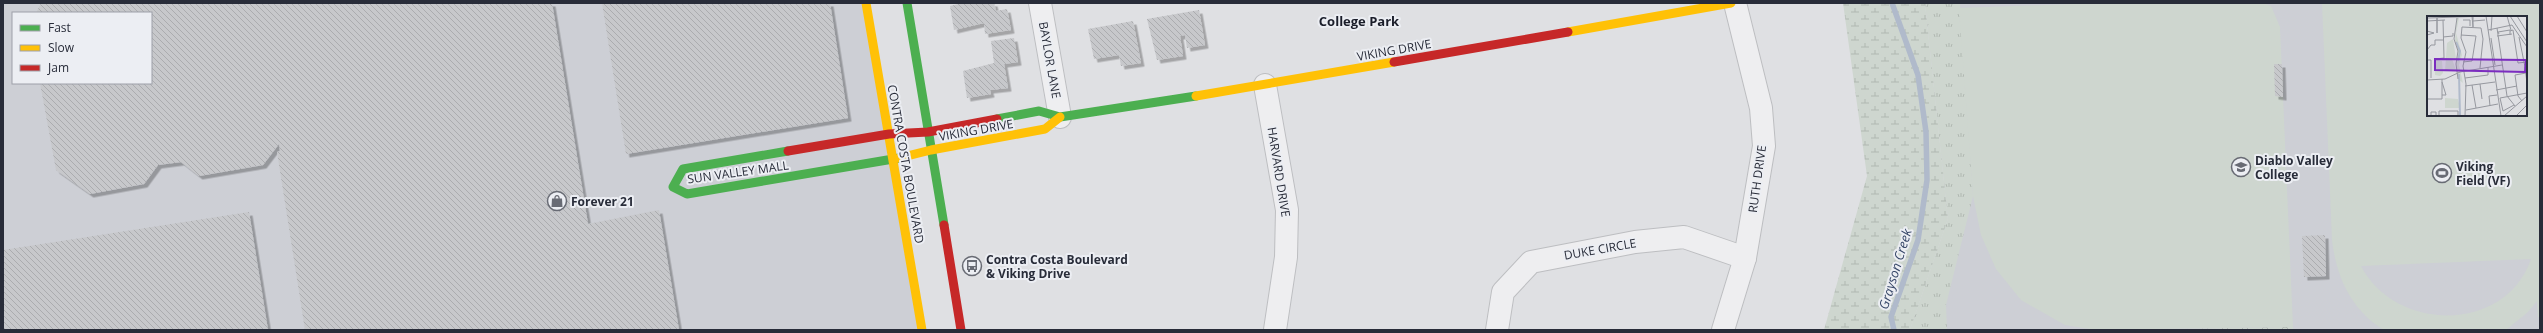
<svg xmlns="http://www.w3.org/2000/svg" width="2543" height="333" font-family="'Open Sans',sans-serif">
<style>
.built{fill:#cdcfd5;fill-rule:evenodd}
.grass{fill:url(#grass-tufts)}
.forest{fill:url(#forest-crowns)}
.wetland{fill:url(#wetland-marsh)}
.pitch{fill:#ced6cf;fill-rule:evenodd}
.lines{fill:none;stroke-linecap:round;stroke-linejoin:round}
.stream{stroke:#b0bacb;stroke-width:5.5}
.building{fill:url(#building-back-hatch);filter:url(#shadow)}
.street-casing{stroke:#bdbec1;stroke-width:24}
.street{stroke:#eeeef0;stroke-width:22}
.fast{stroke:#4caf50;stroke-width:9}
.slow{stroke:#ffc107;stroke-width:9}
.jam{stroke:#c62828;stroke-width:9}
.labels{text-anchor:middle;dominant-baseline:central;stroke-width:4;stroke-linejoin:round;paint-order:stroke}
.street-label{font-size:12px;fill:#282c39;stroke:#eceef3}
.poi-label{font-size:12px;font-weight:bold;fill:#282c39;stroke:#eceef3;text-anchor:start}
.neighbourhood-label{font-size:13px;font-weight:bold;fill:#1b1e2a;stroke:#eceef3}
.water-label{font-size:13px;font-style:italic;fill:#374768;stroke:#eceef3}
.inset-river{fill:none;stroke:#b0bacb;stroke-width:2}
.inset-road{fill:none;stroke:#96989f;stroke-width:1}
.view{fill:#7b2cbf;fill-opacity:0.15;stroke:#7b2cbf;stroke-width:2}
.inset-edge{fill:none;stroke:#282c39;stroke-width:2}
</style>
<defs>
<pattern id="grass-tufts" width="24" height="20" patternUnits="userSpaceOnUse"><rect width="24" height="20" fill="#ced6cf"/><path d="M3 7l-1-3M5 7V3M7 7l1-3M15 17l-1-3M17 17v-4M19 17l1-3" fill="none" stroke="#b1b8b2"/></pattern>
<pattern id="forest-crowns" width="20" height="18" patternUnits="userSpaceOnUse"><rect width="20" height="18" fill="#ced6cf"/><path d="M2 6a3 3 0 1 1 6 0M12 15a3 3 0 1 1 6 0" fill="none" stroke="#b1b8b2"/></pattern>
<pattern id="wetland-marsh" width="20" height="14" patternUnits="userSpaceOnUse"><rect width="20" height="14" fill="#ced6cf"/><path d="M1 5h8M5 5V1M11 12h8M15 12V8" fill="none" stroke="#b1b8b2"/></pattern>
<pattern id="building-back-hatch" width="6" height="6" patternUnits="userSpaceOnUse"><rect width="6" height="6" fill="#c7c8cb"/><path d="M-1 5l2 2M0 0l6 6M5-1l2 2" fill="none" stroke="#abacaf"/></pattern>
<filter id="shadow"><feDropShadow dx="3.5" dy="3.5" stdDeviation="0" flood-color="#0004"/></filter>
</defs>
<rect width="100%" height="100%" fill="#dfe0e3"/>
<g class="built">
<path d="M 3,3 L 866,3 L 921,330 L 3,330 ZM 13,13 L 151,13 L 151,83 L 13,83 Z"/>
<path d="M 1925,3 L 2540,3 L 2540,330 L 1910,330 L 1948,219 ZM 2428,17 L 2526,17 L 2526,115 L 2428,115 Z"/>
</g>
<path class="grass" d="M 1925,3 L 1960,3 L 1973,196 L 1946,305 L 1947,330 L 1910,330 L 1948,219 Z"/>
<path class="forest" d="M 2293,327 L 2293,330 L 2182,329 Z"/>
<path class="wetland" d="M 1843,3 L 1925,3 L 1948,219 L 1910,330 L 1824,330 L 1867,176 Z"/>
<g class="pitch">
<path d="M 2101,3 L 2263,3 L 2271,6 L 2280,27 L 2293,327 L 2096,330 L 2065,325 L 2021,300 L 1996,269 L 1981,235 L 1973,196 L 1959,8 Z"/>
<path d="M 2322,3 L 2540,3 L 2540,317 L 2538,317 L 2537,301 L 2528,312 L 2506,330 L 2384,330 C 2351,310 2336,276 2332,240 ZM 2428,17 L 2526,17 L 2526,115 L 2428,115 ZM 2531,259 C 2506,333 2396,333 2361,266 Z"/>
</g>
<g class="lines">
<path class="stream" d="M 1892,3 L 1918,75 L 1926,132 L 1927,180 L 1918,240 L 1891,317 L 1894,330"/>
</g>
<g class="building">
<path d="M 41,3 L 552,3 L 588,224 L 659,210 L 679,330 L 305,330 L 277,152 L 280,151 L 279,144 L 263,165 L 199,176 L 181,162 L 158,165 L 144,184 L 90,194 L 56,170 L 40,83 L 151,83 L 151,13 L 36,13 Z"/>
<path d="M 602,3 L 830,3 L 848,118 L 626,154 Z"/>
<path d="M 963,3 L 994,3 L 996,11 L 1007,9 L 1011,30 L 985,34 L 984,23 L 954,30 L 950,6 Z"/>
<path d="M 1199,10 L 1205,45 L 1187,48 L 1185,35 L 1180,36 L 1183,56 L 1157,60 L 1147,19 Z"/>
<path d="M 1133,21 L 1141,63 L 1121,66 L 1119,55 L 1094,59 L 1088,29 Z"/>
<path d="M 1014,38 L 1018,62 L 1004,64 L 1008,88 L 990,90 L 991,94 L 967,98 L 963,71 L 994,63 L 991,41 Z"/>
<path d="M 2274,64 L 2282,64 L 2283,97 L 2275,96 Z"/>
<path d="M 249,212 L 268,330 L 3,330 L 3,250 Z"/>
<path d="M 2325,235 L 2326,276 L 2304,277 L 2302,236 Z"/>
</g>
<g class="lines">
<defs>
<g id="street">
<path d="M 1040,3 L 1060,117"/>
<path d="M 1265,85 L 1287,210 L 1286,257 L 1275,330"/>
<path d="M 1497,330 L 1503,292 L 1531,262 L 1635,242 L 1684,237 L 1745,258"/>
<path d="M 1723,330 L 1745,258 L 1764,146 L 1761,108 L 1735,3"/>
</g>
</defs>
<use href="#street" class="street-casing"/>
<use href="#street" class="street"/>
<g class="fast">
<path d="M 907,3 L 944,225"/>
<path d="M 997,119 L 1039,111 L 1060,117 L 1196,96"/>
<path d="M 788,151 L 683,169 L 673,187 L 687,194 L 899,158"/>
</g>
<g class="slow">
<path d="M 866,3 L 922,330"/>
<path d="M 1568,32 L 1731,3"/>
<path d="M 1196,96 L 1394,62"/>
<path d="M 899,158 L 931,150 L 1045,129 L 1060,117"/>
</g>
<g class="jam">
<path d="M 1394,62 L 1568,32"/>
<path d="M 788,151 L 889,134 L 928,132 L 997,119"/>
<path d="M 944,225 L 961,330"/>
</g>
</g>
<defs>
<symbol id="university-ring" viewBox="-11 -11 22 22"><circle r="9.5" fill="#eceef3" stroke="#686b74" stroke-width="1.5"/><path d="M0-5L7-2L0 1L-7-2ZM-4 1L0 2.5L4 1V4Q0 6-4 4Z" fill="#686b74"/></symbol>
<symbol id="stadium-ring" viewBox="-11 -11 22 22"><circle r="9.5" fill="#eceef3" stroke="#686b74" stroke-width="1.5"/><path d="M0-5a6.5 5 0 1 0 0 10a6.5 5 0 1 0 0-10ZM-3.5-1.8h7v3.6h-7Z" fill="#686b74"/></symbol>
<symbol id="shop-ring" viewBox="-11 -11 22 22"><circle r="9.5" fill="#eceef3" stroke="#686b74" stroke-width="1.5"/><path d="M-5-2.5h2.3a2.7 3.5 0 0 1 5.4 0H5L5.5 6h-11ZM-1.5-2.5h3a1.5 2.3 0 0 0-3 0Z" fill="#686b74"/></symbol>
<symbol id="bus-ring" viewBox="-11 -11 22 22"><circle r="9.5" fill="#eceef3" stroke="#686b74" stroke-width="1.5"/><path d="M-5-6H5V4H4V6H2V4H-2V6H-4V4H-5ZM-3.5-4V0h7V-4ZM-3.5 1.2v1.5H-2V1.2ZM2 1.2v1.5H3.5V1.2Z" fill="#686b74"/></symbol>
</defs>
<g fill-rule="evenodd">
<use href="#university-ring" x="2230" y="156" width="22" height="22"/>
<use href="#stadium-ring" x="2431" y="162" width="22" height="22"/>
<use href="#shop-ring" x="546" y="190" width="22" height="22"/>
<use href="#bus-ring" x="961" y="255" width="22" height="22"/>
</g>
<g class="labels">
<g class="street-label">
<text transform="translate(1394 50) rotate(-10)">VIKING DRIVE</text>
<text transform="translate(1050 60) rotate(80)">BAYLOR LANE</text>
<text transform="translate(976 130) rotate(-10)">VIKING DRIVE</text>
<text transform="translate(906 164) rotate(80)">CONTRA COSTA BOULEVARD</text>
<text transform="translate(738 172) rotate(-8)">SUN VALLEY MALL</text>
<text transform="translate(1279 172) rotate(81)">HARVARD DRIVE</text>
<text transform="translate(1757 179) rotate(-82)">RUTH DRIVE</text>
<text transform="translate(1600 249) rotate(-10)">DUKE CIRCLE</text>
</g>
<g class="poi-label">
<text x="2255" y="160">Diablo Valley<tspan x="2255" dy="14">College</tspan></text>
<text x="2456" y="166">Viking<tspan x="2456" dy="14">Field (VF)</tspan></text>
<text x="571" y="201">Forever 21</text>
<text x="986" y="259">Contra Costa Boulevard<tspan x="986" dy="14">&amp; Viking Drive</tspan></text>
</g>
<g class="neighbourhood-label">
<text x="1359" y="21">College Park</text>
</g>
<g class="water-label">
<text transform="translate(1895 269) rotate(-73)">Grayson Creek</text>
</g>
</g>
<g transform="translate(2427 16)">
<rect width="100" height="100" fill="#dfe0e3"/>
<path d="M 30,2 L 32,2 L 29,17 L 35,39 L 32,49 L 36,67 L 31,63 L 29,47 L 32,39 L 28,25 Z" fill="#ced6cf"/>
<path d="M 26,23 L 29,43 L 25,43 L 29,54 L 18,55 L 20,27 ZM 7,43 L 15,45 L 16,57 L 13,60 L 8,59 ZM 18,82 L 31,83 L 33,92 L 18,92 Z" fill="#ced6cf"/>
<path class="inset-river" d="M 29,26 L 33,35 L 31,45M 32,58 L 33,100"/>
<path class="inset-road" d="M 45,0 L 46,11 L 46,0M 59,0 L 74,100M 80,0 L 84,14M 83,0 L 100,26M 90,0 L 100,16M 0,2 L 62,0M 10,2 L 10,17 L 10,2M 30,2 L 27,23 L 31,35 L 29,48 L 31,63M 36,4 L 43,4 L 43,10M 0,5 L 18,4M 46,5 L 58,4M 70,12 L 80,80 L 88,90M 61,14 L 85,9 L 100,31M 0,15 L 7,17 L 0,19M 64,15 L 65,0M 83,15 L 86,14 L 91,47 L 100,46M 72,18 L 71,16 L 83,14 L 83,19M 34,19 L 49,20 L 45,45 L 36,46M 70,20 L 85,18M 16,21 L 26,20 L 26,17M 92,21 L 98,51M 64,22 L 68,49M 0,34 L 4,29 L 8,29 L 8,24 L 17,24M 8,43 L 17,42 L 16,4M 0,44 L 4,44 L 4,62M 99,57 L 98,51 L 100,67M 38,62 L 61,59 L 61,51M 15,63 L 15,79 L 19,79 L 15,66M 0,64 L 18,63 L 33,56 L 75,49M 53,68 L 55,83M 45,69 L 49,92M 38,70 L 68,66M 69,74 L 90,70M 73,82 L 76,95 L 87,89M 73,82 L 100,77M 0,83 L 15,83 L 15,79M 95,85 L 91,80 L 88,59 L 99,57M 63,90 L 62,80 L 70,79M 39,94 L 71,88M 4,100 L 4,96 L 9,96 L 9,100M 12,100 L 12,95 L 31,95 L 31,100M 38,100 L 39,68 L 36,50 L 39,36 L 34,22 L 35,11 L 54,12 L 56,23 L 53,52M 77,100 L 100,80M 89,100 L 100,89"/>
<path class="view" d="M 8,43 L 99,44 L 98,56 L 8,54 Z"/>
<rect width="100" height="100" class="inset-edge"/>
</g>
<rect width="2543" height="333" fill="none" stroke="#282c39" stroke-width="8"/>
<rect x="12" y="12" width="140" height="72" fill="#eceef3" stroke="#9ea0a9"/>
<rect x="20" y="25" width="20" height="6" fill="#4caf50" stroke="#9ea0a9"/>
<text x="48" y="32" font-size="12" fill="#282c39">Fast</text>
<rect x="20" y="45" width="20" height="6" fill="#ffc107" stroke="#9ea0a9"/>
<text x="48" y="52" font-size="12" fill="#282c39">Slow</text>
<rect x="20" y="65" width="20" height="6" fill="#c62828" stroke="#9ea0a9"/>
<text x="48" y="72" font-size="12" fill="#282c39">Jam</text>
</svg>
